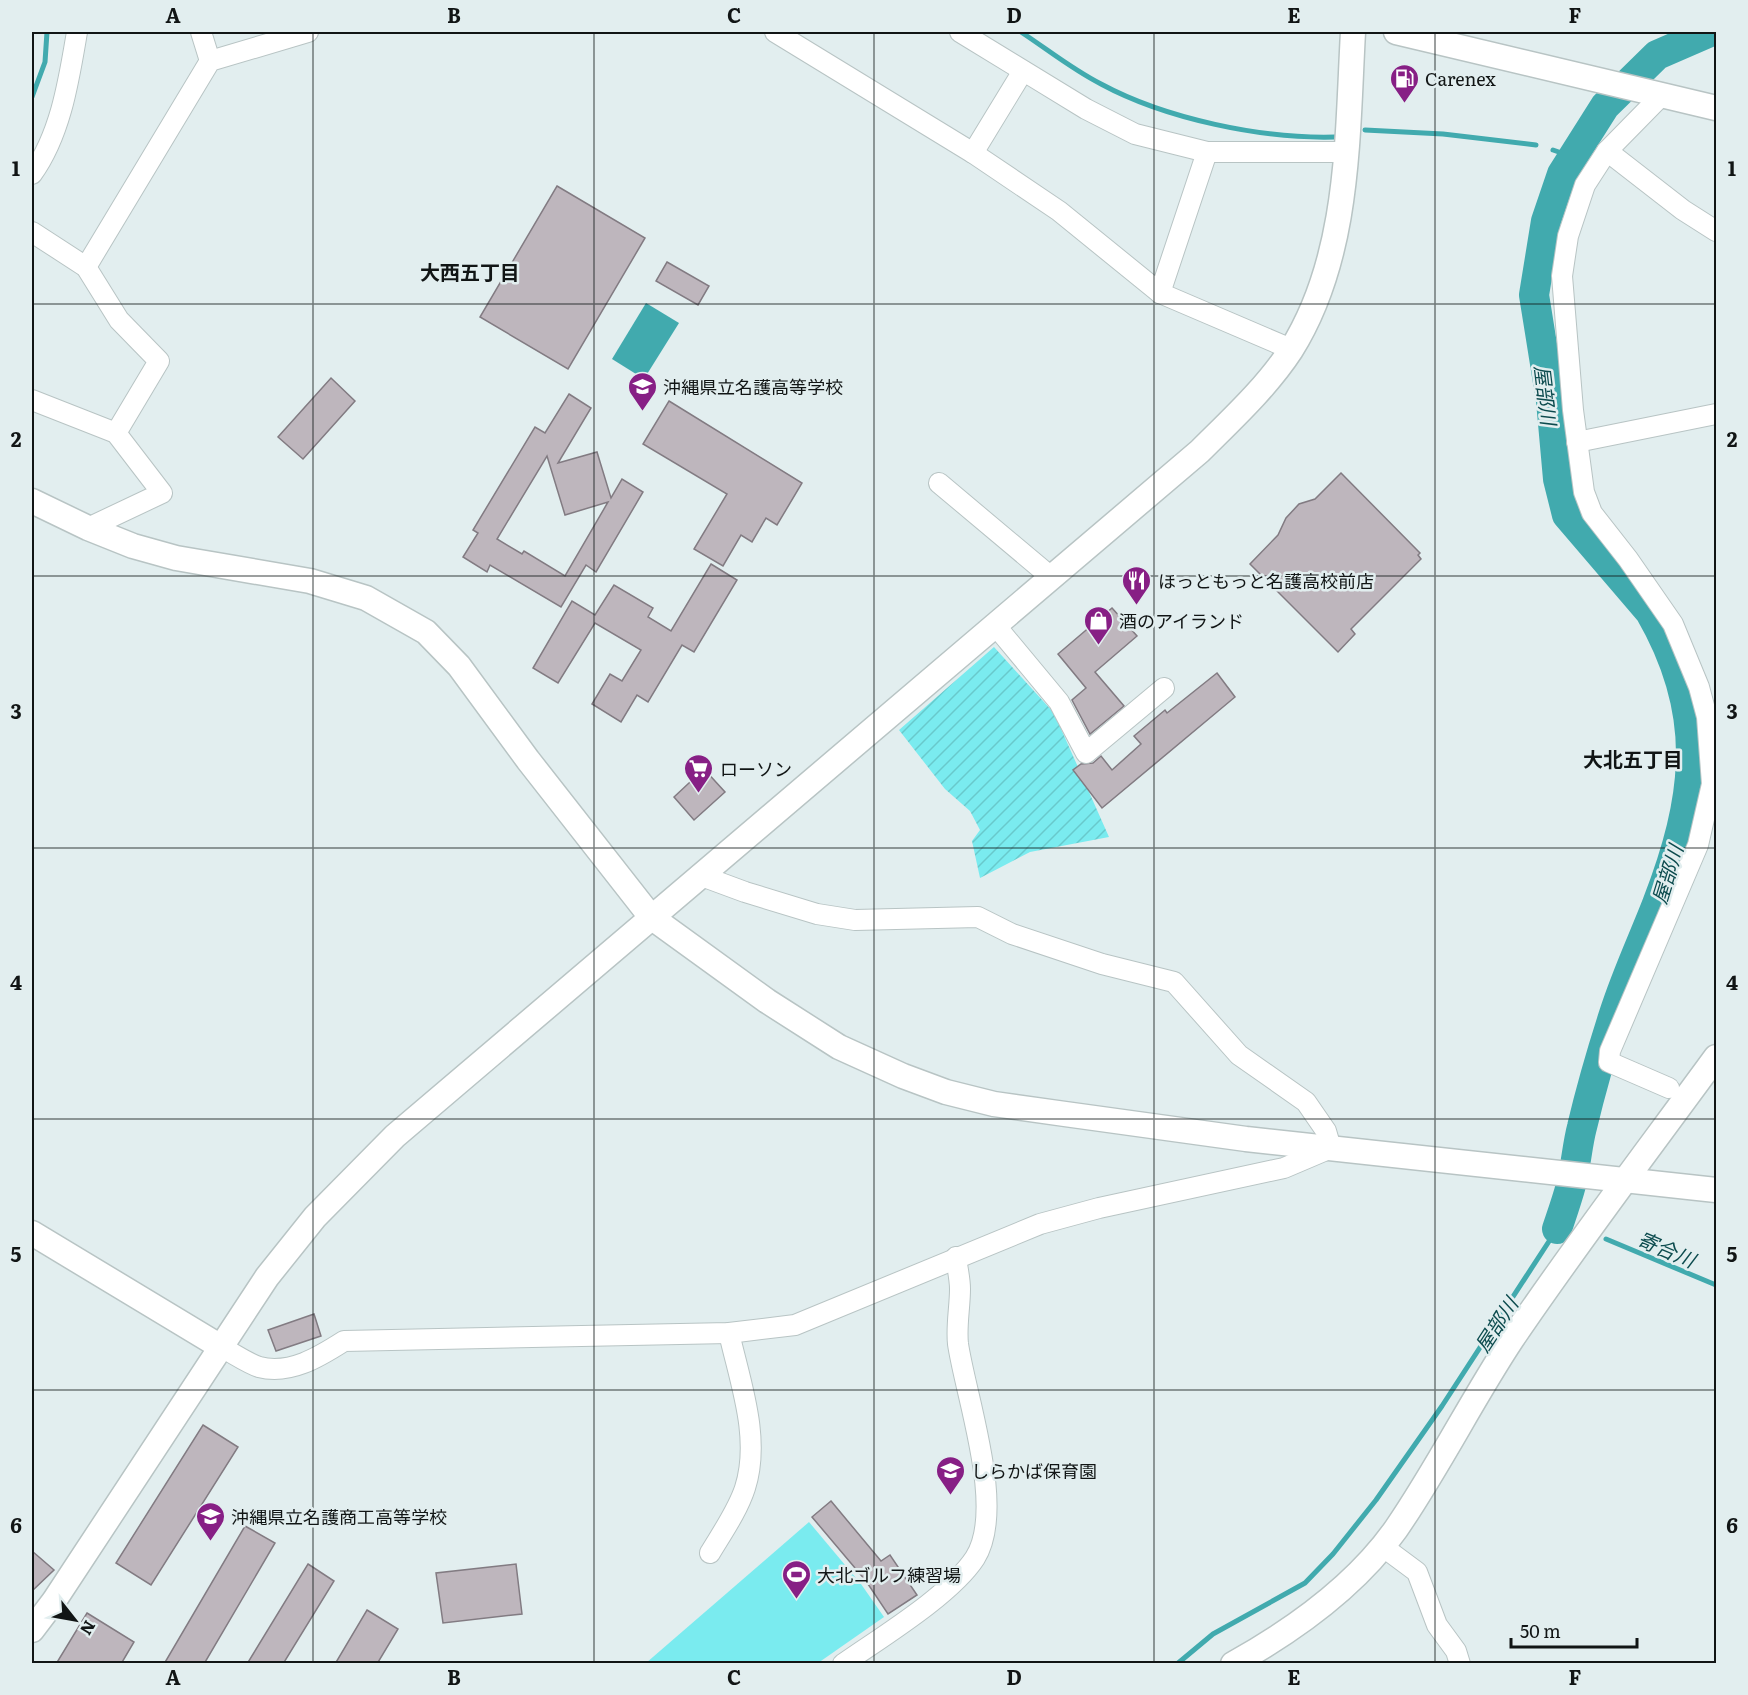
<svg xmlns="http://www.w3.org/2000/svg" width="1748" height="1695" font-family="Literata,'Noto Sans JP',serif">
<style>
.grass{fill:#7aebef}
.garden{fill:url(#garden-furrows)}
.water{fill:#41aaae}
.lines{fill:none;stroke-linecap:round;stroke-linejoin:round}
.stream{stroke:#41aaae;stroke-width:5}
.river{stroke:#41aaae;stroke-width:30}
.building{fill:#beb6bd;stroke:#827b82;stroke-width:1.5;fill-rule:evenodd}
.minor-casing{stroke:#b8c4c4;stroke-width:22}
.tertiary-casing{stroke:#b8c4c4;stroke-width:27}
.minor{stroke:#fff;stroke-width:20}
.tertiary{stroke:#fff;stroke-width:24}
.grid{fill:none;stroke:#111515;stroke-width:1.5;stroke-opacity:0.55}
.labels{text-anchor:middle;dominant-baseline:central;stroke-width:5;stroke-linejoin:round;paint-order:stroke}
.poi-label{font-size:18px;fill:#111515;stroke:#e2eeef;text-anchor:start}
.neighbourhood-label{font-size:20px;font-weight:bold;fill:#111515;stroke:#e2eeef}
.water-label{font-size:20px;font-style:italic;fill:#0c4b4e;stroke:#e2eeef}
.neatline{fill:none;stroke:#111515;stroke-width:2}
.grid-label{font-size:20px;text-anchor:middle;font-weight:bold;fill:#111515}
</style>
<defs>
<pattern id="garden-furrows" width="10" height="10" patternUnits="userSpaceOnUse" patternTransform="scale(1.5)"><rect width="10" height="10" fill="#7aebef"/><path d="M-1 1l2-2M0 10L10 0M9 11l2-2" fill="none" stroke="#68c9cc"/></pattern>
</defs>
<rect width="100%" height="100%" fill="#e2eeef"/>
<path class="grass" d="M 809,1522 L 861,1584 L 884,1617 L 818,1663 L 646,1663 Z"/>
<path class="garden" d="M 994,647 L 1054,713 L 1109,837 L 1030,852 L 980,878 L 972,841 L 980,830 L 970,811 L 945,789 L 899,730 Z"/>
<path class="water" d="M 646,303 L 679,323 L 644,379 L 612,359 Z"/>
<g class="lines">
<g class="stream">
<path d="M 1021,32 C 1047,49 1073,70 1101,84 C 1166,119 1262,139 1335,137"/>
<path d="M 32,97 L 45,62 L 47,32"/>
<path d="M 1365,130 L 1443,134 L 1536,145"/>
<path d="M 1553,150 L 1573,157"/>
<path d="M 1606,1239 L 1716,1285"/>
<path d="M 1177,1664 L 1213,1634 L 1305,1583 L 1333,1554 L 1376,1500 L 1442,1406 L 1557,1229"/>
</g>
<path class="river" d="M 1557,1229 C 1562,1214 1567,1200 1571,1185 C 1576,1166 1577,1146 1582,1127 C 1591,1089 1602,1051 1614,1014 C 1626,976 1643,940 1657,904 C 1698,798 1709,714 1650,612 L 1567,515 L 1558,479 L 1551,401 L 1534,295 L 1546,221 L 1562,174 L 1605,106 L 1657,55 L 1710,32"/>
</g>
<g class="building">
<path d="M 557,186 L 645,238 L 568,369 L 480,317 Z"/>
<path d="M 667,262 L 709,286 L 698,305 L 656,281 Z"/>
<path d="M 331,378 L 355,401 L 303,459 L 278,437 Z"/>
<path d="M 569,394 L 591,408 L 558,463 L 597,452 L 611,498 L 622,479 L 643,492 L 596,572 L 586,565 L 561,607 L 490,565 L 487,572 L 463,557 L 478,533 L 473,530 L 535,427 L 545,433 ZM 547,456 L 565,515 L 608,502 L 565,576 L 524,551 L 522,554 L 497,539 Z"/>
<path d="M 669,401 L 802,483 L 777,525 L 766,518 L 752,542 L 741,535 L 723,566 L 694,549 L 727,494 L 643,444 Z"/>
<path d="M 1341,473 L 1420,553 L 1418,555 L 1421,559 L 1351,629 L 1355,634 L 1338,652 L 1250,564 L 1278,535 L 1286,518 L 1299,504 L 1315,499 Z"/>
<path d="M 711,564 L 737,580 L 694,652 L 682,645 L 648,702 L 637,695 L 621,722 L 592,704 L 610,674 L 622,681 L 641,650 L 595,623 L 558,683 L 533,668 L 572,601 L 595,615 L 614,585 L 653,608 L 648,617 L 671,631 Z"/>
<path d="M 1112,608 L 1137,636 L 1095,672 L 1124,706 L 1090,734 L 1072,700 L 1086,688 L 1058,654 Z"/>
<path d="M 1217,673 L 1235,697 L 1102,808 L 1073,770 L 1081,764 L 1093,763 L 1101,756 L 1112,770 L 1141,744 L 1134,736 L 1165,710 L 1167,713 Z"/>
<path d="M 704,769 L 725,792 L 694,820 L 674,797 Z"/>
<path d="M 314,1314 L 321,1336 L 276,1351 L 268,1330 Z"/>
<path d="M 203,1425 L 238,1447 L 151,1585 L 116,1563 Z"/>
<path d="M 831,1501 L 881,1561 L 890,1555 L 917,1595 L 888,1614 L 866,1581 L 812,1517 Z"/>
<path d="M 245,1526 L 275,1543 L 204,1664 L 164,1664 Z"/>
<path d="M 32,1551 L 54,1570 L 32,1591 Z"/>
<path d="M 308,1564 L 334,1581 L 283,1664 L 247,1664 Z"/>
<path d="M 516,1564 L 522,1614 L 443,1623 L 436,1573 Z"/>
<path d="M 367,1610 L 398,1629 L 377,1664 L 335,1664 Z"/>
<path d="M 87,1613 L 134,1642 L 121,1664 L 56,1664 Z"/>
</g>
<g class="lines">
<defs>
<g id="minor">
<path d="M 201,32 L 210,61"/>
<path d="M 775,32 L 973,153 L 1059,211 L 1160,293 L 1291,349"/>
<path d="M 960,32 L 1086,109 L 1135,134 L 1207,152 L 1160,293"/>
<path d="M 1662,95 L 1607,151 L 1683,210 L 1716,231"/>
<path d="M 1607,151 L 1585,185 L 1568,236 L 1562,276 L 1573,410 L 1584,492 L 1592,513 L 1628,559 L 1673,624 L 1699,687 L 1707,717 L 1712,784 L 1698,845 L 1610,1051 L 1609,1062 L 1669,1088"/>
<path d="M 1207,152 L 1347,152"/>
<path d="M 973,153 L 1023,71"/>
<path d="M 32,174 C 61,134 69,79 77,32"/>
<path d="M 32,232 L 86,267 L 119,320 L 159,361 L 116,433"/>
<path d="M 86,267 L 210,61 L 308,32"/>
<path d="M 32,400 L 116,433 L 162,493 L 88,528"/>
<path d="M 1577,442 L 1716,414"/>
<path d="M 939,483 L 1051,577"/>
<path d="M 995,625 L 1059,702 L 1086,753 L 1164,688"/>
<path d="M 221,1347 C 233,1353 247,1363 259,1367 C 290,1375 319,1357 344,1341 L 729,1333 L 795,1325 L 1040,1224 L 1099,1208 L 1284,1168 L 1331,1148 L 1326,1131 L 1306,1102 L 1239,1055 L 1174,982 L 1102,964 L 1012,934 L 978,917 L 855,920 L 817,914 L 745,892 L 699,875"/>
<path d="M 1382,1546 L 1417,1572 L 1437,1625 L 1456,1651 L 1460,1664"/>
<path d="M 710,1553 C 722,1533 738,1510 745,1488 C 761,1438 740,1382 729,1333"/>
<path d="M 843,1664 C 880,1638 951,1595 975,1558 C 1006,1509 966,1398 958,1344 C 956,1326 960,1307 960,1289 C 960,1278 957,1267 956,1257"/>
</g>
<g id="tertiary">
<path d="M 1396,32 L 1716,108"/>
<path d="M 32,501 L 88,528 L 133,546 L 176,558 L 310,581 L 366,598 L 426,632 L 459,666 L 528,760 L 651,917 L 767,1001 L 839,1047 L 903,1076 L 946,1092 L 994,1104 L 1065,1114 L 1246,1139 L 1716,1190"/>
<path d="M 32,1233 L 221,1347"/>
<path d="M 32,1630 L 54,1601 L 267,1277 L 315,1217 L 395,1136 L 1200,451 C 1232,419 1266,388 1291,350 C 1350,256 1347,138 1353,32"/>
<path d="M 1233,1664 C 1294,1630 1355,1587 1396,1529 C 1438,1468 1471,1401 1512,1339 C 1577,1243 1648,1150 1716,1057"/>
</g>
</defs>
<use href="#minor" class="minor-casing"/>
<use href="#tertiary" class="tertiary-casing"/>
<use href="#minor" class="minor"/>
<use href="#tertiary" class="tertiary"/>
</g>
<path class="grid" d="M 313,32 L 313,1664M 594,32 L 594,1664M 874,32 L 874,1664M 1154,32 L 1154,1664M 1435,32 L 1435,1664M 32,304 L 1716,304M 32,576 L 1716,576M 32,848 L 1716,848M 32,1119 L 1716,1119M 32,1390 L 1716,1390"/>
<defs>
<symbol id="fuel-pin" viewBox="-11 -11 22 30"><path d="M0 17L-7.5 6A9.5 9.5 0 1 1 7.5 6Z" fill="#871f85" stroke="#e2eeef"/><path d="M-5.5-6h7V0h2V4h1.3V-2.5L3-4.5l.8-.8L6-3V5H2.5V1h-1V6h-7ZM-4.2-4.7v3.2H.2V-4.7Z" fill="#fff"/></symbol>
<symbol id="school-pin" viewBox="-11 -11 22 30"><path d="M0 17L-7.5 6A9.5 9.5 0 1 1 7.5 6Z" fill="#871f85" stroke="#e2eeef"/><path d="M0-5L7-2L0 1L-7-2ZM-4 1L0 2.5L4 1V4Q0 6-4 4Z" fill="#fff"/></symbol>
<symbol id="restaurant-pin" viewBox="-11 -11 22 30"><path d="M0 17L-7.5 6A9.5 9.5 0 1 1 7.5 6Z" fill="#871f85" stroke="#e2eeef"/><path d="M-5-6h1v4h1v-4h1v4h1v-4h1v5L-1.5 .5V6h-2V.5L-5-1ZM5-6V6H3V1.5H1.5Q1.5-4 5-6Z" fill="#fff"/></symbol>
<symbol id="shop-pin" viewBox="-11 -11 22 30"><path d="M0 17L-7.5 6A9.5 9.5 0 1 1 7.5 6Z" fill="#871f85" stroke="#e2eeef"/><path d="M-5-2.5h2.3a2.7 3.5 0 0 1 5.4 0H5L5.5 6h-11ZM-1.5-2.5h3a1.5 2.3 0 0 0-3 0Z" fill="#fff"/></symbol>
<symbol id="supermarket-pin" viewBox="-11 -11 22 30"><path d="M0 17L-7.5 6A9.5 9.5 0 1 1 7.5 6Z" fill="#871f85" stroke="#e2eeef"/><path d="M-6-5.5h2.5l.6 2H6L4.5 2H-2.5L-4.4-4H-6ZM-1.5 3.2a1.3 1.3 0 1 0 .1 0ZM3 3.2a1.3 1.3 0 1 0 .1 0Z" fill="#fff"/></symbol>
<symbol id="stadium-pin" viewBox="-11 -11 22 30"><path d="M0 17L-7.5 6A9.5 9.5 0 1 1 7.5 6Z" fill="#871f85" stroke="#e2eeef"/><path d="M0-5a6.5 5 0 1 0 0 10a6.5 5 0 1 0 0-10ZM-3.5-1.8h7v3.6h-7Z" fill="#fff"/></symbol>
</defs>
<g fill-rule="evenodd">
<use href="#fuel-pin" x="1388" y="62" width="33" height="45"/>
<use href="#school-pin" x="626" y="370" width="33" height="45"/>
<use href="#restaurant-pin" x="1120" y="564" width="33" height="45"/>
<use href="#shop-pin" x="1082" y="604" width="33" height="45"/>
<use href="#supermarket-pin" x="682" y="752" width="33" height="45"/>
<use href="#school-pin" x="934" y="1454" width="33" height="45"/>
<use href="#school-pin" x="194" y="1500" width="33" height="45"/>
<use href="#stadium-pin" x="780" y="1558" width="33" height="45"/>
</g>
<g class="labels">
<g class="poi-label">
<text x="1425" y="78">Carenex</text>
<text x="663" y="386">沖縄県立名護高等学校</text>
<text x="1158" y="580">ほっともっと名護高校前店</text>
<text x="1119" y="620">酒のアイランド</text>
<text x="720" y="768">ローソン</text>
<text x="971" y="1470">しらかば保育園</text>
<text x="231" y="1516">沖縄県立名護商工高等学校</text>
<text x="817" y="1574">大北ゴルフ練習場</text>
</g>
<g class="neighbourhood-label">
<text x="470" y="271">大西五丁目</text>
<text x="1633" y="758">大北五丁目</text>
</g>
<g class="water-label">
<text transform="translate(1547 395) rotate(83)">屋部川</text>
<text transform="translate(1666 874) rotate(-73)">屋部川</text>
<text transform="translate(1667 1248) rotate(23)">寄合川</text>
<text transform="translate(1495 1324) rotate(-57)">屋部川</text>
</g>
</g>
<rect width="1748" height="1695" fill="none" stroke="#e2eeef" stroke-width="66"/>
<g transform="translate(75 1620) rotate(121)" stroke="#e2eeef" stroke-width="4.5" paint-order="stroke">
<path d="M0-4.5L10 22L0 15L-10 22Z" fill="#111515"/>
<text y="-9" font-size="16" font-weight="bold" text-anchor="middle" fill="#111515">N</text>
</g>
<path d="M1511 1638v9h126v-9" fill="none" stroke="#111515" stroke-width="3"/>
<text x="1520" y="1638" font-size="18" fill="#111515" stroke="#e2eeef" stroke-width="4.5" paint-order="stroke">50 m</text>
<rect x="33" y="33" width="1682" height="1629" class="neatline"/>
<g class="grid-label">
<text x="173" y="23">A</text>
<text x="454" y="23">B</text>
<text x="734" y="23">C</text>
<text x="1014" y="23">D</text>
<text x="1294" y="23">E</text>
<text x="1575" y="23">F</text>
<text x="16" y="176">1</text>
<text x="1732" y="176">1</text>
<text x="16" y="447">2</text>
<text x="1732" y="447">2</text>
<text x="16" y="719">3</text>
<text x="1732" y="719">3</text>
<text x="16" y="990">4</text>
<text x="1732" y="990">4</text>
<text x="16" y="1262">5</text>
<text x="1732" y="1262">5</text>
<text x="16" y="1533">6</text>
<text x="1732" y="1533">6</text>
<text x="173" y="1685">A</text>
<text x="454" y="1685">B</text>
<text x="734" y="1685">C</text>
<text x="1014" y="1685">D</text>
<text x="1294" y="1685">E</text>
<text x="1575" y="1685">F</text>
</g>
</svg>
